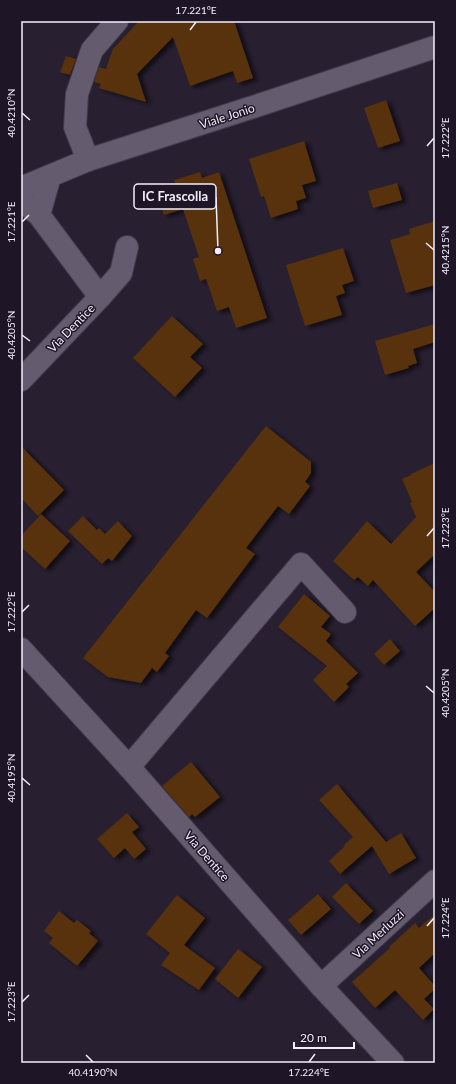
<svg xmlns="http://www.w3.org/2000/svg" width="456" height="1084" font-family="Lato,sans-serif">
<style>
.building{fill:#58310a;filter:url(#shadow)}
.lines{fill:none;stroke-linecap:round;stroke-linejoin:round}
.minor-casing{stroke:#433c4b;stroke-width:24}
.tertiary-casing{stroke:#433c4b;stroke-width:24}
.minor{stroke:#645b6f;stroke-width:22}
.tertiary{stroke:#645b6f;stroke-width:22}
.ticks{fill:none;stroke:#f4effb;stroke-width:1.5}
.labels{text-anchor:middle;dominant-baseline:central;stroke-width:3;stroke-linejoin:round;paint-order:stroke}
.street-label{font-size:12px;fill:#f4effb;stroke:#1e1627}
.leader{fill:none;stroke:#f4effb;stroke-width:1.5}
.callout-dot{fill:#f4effb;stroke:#1e1627;stroke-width:1.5}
.callout{fill:#1e1627;stroke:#f4effb;stroke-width:1.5}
.callout-label{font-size:13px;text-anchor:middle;font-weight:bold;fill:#f4effb}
.neatline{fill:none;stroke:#f4effb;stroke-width:1.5}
.ticks-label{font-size:10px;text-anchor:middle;fill:#f4effb}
</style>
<defs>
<filter id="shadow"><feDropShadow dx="4.5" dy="2.5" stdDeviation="2" flood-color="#0009"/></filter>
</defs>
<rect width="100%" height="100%" fill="#281f31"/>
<g class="building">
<path d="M 139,21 L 234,21 L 253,78 L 237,83 L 233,71 L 190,86 L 173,37 L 137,74 L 146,102 L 99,88 L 101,84 L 94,82 L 99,67 L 106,69 L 113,49 Z"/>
<path d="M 66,56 L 76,59 L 70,75 L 60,72 Z"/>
<path d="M 386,100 L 400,141 L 378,148 L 364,108 Z"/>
<path d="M 304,141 L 316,181 L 302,185 L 306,198 L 296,201 L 298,209 L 271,218 L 264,196 L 261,197 L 249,159 Z"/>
<path d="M 200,172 L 202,178 L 219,172 L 267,318 L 236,328 L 229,307 L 217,311 L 206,279 L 200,281 L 193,259 L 199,257 L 183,209 L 164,215 L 159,199 L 178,192 L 174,180 Z"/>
<path d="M 397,183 L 402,200 L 373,208 L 368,191 Z"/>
<path d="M 435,221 L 435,285 L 406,293 L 390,240 L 410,234 L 409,229 Z"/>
<path d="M 343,248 L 354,281 L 342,285 L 345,293 L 336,296 L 342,315 L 305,326 L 286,265 Z"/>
<path d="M 172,316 L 203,344 L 190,357 L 202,368 L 175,397 L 133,358 Z"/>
<path d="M 435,324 L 435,342 L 413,349 L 417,363 L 408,366 L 409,368 L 385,375 L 375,341 Z"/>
<path d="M 266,426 L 311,462 L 311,473 L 305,482 L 310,486 L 289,514 L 278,506 L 246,548 L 255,554 L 207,618 L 196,610 L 165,653 L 169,656 L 157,672 L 152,668 L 141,683 L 108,677 L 83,658 Z"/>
<path d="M 21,446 L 64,490 L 38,516 L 21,498 Z"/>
<path d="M 435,463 L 435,554 L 416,572 L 435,592 L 435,608 L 415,626 L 373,580 L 368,586 L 358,577 L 354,580 L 333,561 L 367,521 L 391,544 L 416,517 L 410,503 L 412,502 L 402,479 L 411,475 L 411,474 Z"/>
<path d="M 41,514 L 70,541 L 45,569 L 21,547 L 21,536 Z"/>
<path d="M 83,516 L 97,530 L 99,528 L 105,534 L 118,521 L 132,536 L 112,561 L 108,558 L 102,564 L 68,531 Z"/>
<path d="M 304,594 L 330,616 L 321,627 L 331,634 L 326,641 L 358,673 L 346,684 L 349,687 L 334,702 L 313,680 L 327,666 L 278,627 Z"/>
<path d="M 390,639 L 400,651 L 384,665 L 374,654 Z"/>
<path d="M 191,762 L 220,797 L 195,817 L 192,814 L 189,817 L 162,786 Z"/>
<path d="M 337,784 L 386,842 L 401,833 L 416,858 L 389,874 L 372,846 L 340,874 L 329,861 L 345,846 L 344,845 L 353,837 L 319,800 Z"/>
<path d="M 127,813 L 139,827 L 132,832 L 146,849 L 134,859 L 125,848 L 114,858 L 97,839 Z"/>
<path d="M 346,883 L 373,911 L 359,924 L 332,897 Z"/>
<path d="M 318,894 L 331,909 L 301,935 L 288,920 Z"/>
<path d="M 177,895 L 205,918 L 184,945 L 215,968 L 199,990 L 161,965 L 170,953 L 146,934 Z"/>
<path d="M 59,911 L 74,923 L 77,920 L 91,931 L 89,933 L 98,941 L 77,966 L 49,943 L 53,938 L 44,931 Z"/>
<path d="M 435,914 L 435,953 L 419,968 L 435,986 L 435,989 L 424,999 L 434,1009 L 423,1020 L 395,990 L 375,1008 L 352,982 L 390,948 L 389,947 L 415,923 L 419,928 Z"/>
<path d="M 238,949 L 262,967 L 238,998 L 215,979 Z"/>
</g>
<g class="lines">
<defs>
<g id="minor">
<path d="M 88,160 L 75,127 L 77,94 L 92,50 L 117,21"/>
<path d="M 21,200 L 39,215 L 100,297"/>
<path d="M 39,215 L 50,176"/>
<path d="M 21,380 L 100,297 L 121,273 L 127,247"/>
<path d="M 21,649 L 129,767 L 321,986 L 393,1063"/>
<path d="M 129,767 L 301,564 L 345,612"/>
<path d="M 321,986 L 435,881"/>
</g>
<path id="tertiary" d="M 21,188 L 88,160 L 253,107 L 435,47"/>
</defs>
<use href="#minor" class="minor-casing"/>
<use href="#tertiary" class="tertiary-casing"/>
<use href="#minor" class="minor"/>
<use href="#tertiary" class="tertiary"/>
</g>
<path class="ticks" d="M 190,30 L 196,22M 22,113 L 30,120M 427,146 L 434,138M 22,222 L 29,215M 426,243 L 434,250M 22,335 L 30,341M 427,536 L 434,528M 22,612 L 29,605M 426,686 L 434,693M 22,778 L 30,785M 427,926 L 434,918M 22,1002 L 29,995M 86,1055 L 93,1062M 309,1062 L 315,1054"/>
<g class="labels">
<g class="street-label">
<text transform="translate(227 116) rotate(-18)">Viale Jonio</text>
<text transform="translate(71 328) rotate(-46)">Via Dentice</text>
<text transform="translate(207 856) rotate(49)">Via Dentice</text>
<text transform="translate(378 934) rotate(-43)">Via Merluzzi</text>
</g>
</g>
<path class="leader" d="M218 251L216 197"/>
<circle class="callout-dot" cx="218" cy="251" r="4"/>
<rect class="callout" x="134" y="184" width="82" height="25" rx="4"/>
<g class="callout-label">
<text x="175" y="201">IC Frascolla</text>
</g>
<rect width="456" height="1084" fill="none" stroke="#1e1627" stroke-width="44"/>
<path d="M294 1042v6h60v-6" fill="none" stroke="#f4effb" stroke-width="2"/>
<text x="300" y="1042" font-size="12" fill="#f4effb" stroke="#1e1627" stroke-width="3" paint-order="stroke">20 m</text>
<rect x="22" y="22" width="412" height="1040" class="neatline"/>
<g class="ticks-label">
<text x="196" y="14">17.221°E</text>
<text transform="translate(11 113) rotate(-90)" y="4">40.4210°N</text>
<text transform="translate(445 138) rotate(-90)" y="4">17.222°E</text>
<text transform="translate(11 222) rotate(-90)" y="4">17.221°E</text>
<text transform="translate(445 250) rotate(-90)" y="4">40.4215°N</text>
<text transform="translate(11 335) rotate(-90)" y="4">40.4205°N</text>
<text transform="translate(445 528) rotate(-90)" y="4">17.223°E</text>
<text transform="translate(11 612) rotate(-90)" y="4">17.222°E</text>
<text transform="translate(445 693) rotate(-90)" y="4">40.4205°N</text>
<text transform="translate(11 778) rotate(-90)" y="4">40.4195°N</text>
<text transform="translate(445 918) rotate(-90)" y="4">17.224°E</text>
<text transform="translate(11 1002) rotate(-90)" y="4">17.223°E</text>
<text x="93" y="1076">40.4190°N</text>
<text x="309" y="1076">17.224°E</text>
</g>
</svg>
